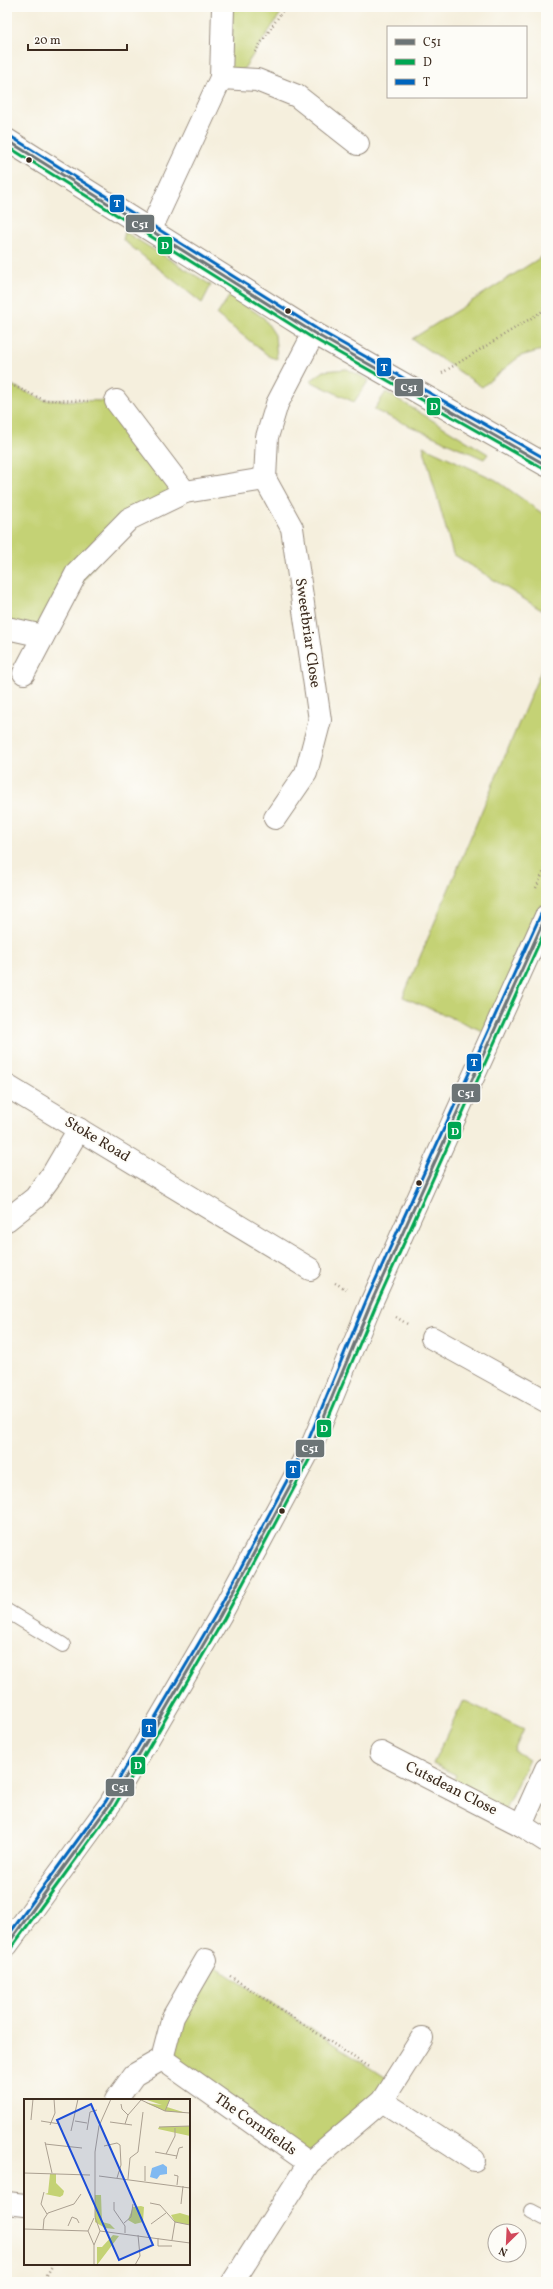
<svg xmlns="http://www.w3.org/2000/svg" width="553" height="2289" font-family="Vollkorn,serif">
<style>
.green{fill:#c4d274;stroke:#807e49}
.lines{fill:none;stroke-linecap:round;stroke-linejoin:round}
.service-casing{stroke:#988c7e;stroke-width:16}
.minor-casing{stroke:#988c7e;stroke-width:24}
.tertiary-casing{stroke:#988c7e;stroke-width:24}
.primary-casing{stroke:#988c7e;stroke-width:24}
.path{stroke:#988c7e;stroke-width:2.5;stroke-dasharray:1 3;stroke-linecap:butt}
.service{stroke:#fff;stroke-width:14}
.minor{stroke:#fff;stroke-width:22}
.tertiary{stroke:#fff;stroke-width:22}
.primary{stroke:#fff;stroke-width:22}
.bus-1-casing{stroke:#fdfcf7;stroke-width:6}
.bus-2-casing{stroke:#fdfcf7;stroke-width:6}
.bus-3-casing{stroke:#fdfcf7;stroke-width:6}
.bus-1{stroke:#6c7476;stroke-width:3}
.bus-2{stroke:#00a651;stroke-width:3}
.bus-3{stroke:#0065bd;stroke-width:3}
.bus-dot{fill:#3b2a1e;stroke:#fdfcf7;stroke-width:1.5}
.labels{text-anchor:middle;dominant-baseline:central;stroke-width:4;stroke-linejoin:round;paint-order:stroke}
.street-label{font-size:15px;fill:#3b2a1e;stroke:#fdfcf7}
.inset-road{fill:none;stroke:#aba091;stroke-width:1}
.view{fill:#1d4ed8;fill-opacity:0.15;stroke:#1d4ed8;stroke-width:2}
.inset-edge{fill:none;stroke:#3b2a1e;stroke-width:2}
.line-badge{stroke:#fdfcf7;stroke-width:1.5}
.badge-label{font-size:11px;text-anchor:middle;font-weight:bold;fill:#fff}
</style>
<rect width="100%" height="100%" fill="#fdfcf7"/>
<filter id="ink" filterUnits="userSpaceOnUse"><feTurbulence type="fractalNoise" baseFrequency=".025" numOctaves="2"/><feDisplacementMap in="SourceGraphic" scale="8" xChannelSelector="R" yChannelSelector="G"/><feConvolveMatrix kernelMatrix="1 2 1 2 8 2 1 2 1" color-interpolation-filters="sRGB"/></filter>
<filter id="wash" filterUnits="userSpaceOnUse"><feTurbulence type="fractalNoise" baseFrequency=".012" numOctaves="4" result="noise"/><feDisplacementMap in="SourceGraphic" scale="16" xChannelSelector="R" yChannelSelector="G"/><feGaussianBlur stdDeviation="0.9" result="paint"/><feColorMatrix in="noise" values="0 0 0 0 0 0 0 0 0 0 0 0 0 0 0 0 0 1.4 0 .05"/><feComposite in="paint" operator="in"/></filter>
<g filter="url(#wash)">
<rect width="100%" height="100%" fill="#f5efdd"/>
<g class="green">
<path d="M 223,7 L 285,7 L 237,79 L 221,78 Z"/>
<path d="M 125,232 L 211,285 L 202,303 L 123,240 Z"/>
<path d="M 546,254 L 546,349 L 520,356 L 482,387 L 412,339 Z"/>
<path d="M 230,295 L 264,318 L 275,335 L 277,359 L 270,357 L 217,315 Z"/>
<path d="M 347,369 L 369,380 L 354,402 L 310,381 L 324,371 Z"/>
<path d="M 7,383 L 44,400 L 116,401 L 185,492 L 129,519 L 43,636 L 7,628 Z"/>
<path d="M 386,392 L 488,454 L 484,459 L 374,410 Z"/>
<path d="M 423,446 L 496,480 L 546,516 L 546,613 L 453,554 Z"/>
<path d="M 546,659 L 546,916 L 492,1035 L 403,997 Z"/>
<path d="M 463,1700 L 524,1729 L 514,1751 L 529,1759 L 504,1811 L 451,1785 L 456,1775 L 433,1764 Z"/>
<path d="M 206,1960 L 393,2083 L 309,2163 L 162,2059 Z"/>
</g>
</g>
<g filter="url(#ink)">
<g class="lines">
<defs>
<g id="service">
<path d="M 7,1611 L 63,1645"/>
<path d="M 531,2211 L 546,2219"/>
</g>
<g id="minor">
<path d="M 221,78 L 257,80 L 297,96 L 358,144"/>
<path d="M 151,229 L 221,78 L 223,7"/>
<path d="M 116,401 L 185,492"/>
<path d="M 7,628 L 43,636"/>
<path d="M 24,673 L 77,572 L 129,519 L 185,492 L 265,479"/>
<path d="M 275,818 L 306,773 L 320,720 L 292,528 L 265,479 L 267,437 L 277,404 L 314,333"/>
<path d="M 7,1086 L 310,1269"/>
<path d="M 7,1220 L 35,1198 L 52,1175 L 79,1129"/>
<path d="M 432,1338 L 546,1401"/>
<path d="M 381,1753 L 521,1825 L 546,1841"/>
<path d="M 521,1825 L 546,1769"/>
<path d="M 162,2059 L 309,2163"/>
<path d="M 116,2100 L 134,2075 L 162,2059 L 173,2017 L 206,1960"/>
<path d="M 382,2101 L 474,2160"/>
<path d="M 7,2203 L 25,2205"/>
<path d="M 233,2282 L 309,2163 L 382,2101 L 422,2038"/>
</g>
<path id="tertiary" d="M 7,140 L 314,333 L 546,465"/>
<path id="primary" d="M 7,1945 L 110,1804 L 220,1616 L 313,1443 L 371,1303 L 546,916"/>
</defs>
<use href="#service" class="service-casing"/>
<use href="#minor" class="minor-casing"/>
<use href="#tertiary" class="tertiary-casing"/>
<use href="#primary" class="primary-casing"/>
<g class="path">
<path d="M 255,52 L 285,7"/>
<path d="M 442,373 L 546,309"/>
<path d="M 7,383 L 44,400 L 88,401"/>
<path d="M 536,888 L 546,867"/>
<path d="M 335,1283 L 346,1289"/>
<path d="M 396,1317 L 409,1325"/>
<path d="M 230,1976 L 370,2068"/>
<path d="M 43,2282 L 52,2266 L 51,2264"/>
</g>
<use href="#service" class="service"/>
<use href="#minor" class="minor"/>
<use href="#tertiary" class="tertiary"/>
<use href="#primary" class="primary"/>
<defs>
<g id="bus-1">
<path d="M 7,140 L 314,333 L 546,465"/>
<path d="M 7,1945 L 110,1804 L 220,1616 L 313,1443 L 371,1303 L 546,916"/>
</g>
<g id="bus-2">
<path d="M 7,146 L 311,337 L 544,469"/>
<path d="M 11,1948 L 114,1807 L 224,1619 L 317,1445 L 376,1305 L 546,928"/>
</g>
<g id="bus-3">
<path d="M 10,136 L 317,329 L 546,459"/>
<path d="M 7,1937 L 106,1801 L 216,1614 L 308,1441 L 366,1301 L 541,914"/>
</g>
</defs>
<use href="#bus-1" class="bus-1-casing"/>
<use href="#bus-2" class="bus-2-casing"/>
<use href="#bus-3" class="bus-3-casing"/>
<use href="#bus-1" class="bus-1"/>
<use href="#bus-2" class="bus-2"/>
<use href="#bus-3" class="bus-3"/>
</g>
</g>
<g class="bus-dot">
<circle cx="29" cy="160" r="3.5"/>
<circle cx="288" cy="311" r="3.5"/>
<circle cx="419" cy="1183" r="3.5"/>
<circle cx="282" cy="1511" r="3.5"/>
</g>
<g class="labels">
<g class="street-label">
<text transform="translate(307 633) rotate(82)">Sweetbriar Close</text>
<text transform="translate(97 1140) rotate(31)">Stoke Road</text>
<text transform="translate(451 1789) rotate(27)">Cutsdean Close</text>
<text transform="translate(255 2125) rotate(35)">The Cornfields</text>
</g>
</g>
<g transform="translate(24 2099)">
<rect width="166" height="166" fill="#f5efdd"/>
<path d="M 120,0 L 146,0 L 143,8 L 162,14 L 141,12 L 122,4 L 138,6 ZM 166,27 L 166,37 L 134,30 L 135,28 ZM 26,75 L 32,75 L 32,84 L 40,92 L 39,96 L 36,98 L 21,95 L 24,94 ZM 71,96 L 77,96 L 78,123 L 86,125 L 91,130 L 81,129 L 71,123 ZM 117,107 L 120,108 L 119,123 L 111,125 L 104,121 L 109,108 ZM 156,114 L 166,117 L 166,126 L 151,123 L 147,116 ZM 89,136 L 95,137 L 73,166 L 73,148 L 78,148 Z" fill="#c4d274"/>
<path d="M 139,65 L 143,68 L 143,75 L 136,76 L 133,80 L 126,78 L 128,69 Z" fill="#80b9f1"/>
<path class="inset-road" d="M 115,0 L 141,12 L 166,14M 97,5 L 98,10 L 104,16M 141,12 L 146,0M 7,21 L 9,0M 17,22 L 36,25M 51,22 L 63,24M 86,23 L 108,26M 101,25 L 104,16 L 117,1M 26,26 L 31,14 L 30,0M 135,28 L 166,27M 63,31 L 66,13 L 73,11M 47,32 L 54,0M 21,43 L 28,74M 21,45 L 58,49M 80,47 L 93,44 L 96,46 L 97,66 L 93,79M 131,53 L 153,57M 142,55 L 151,37 L 151,29M 152,60 L 155,49 L 159,48M 121,67 L 121,82M 0,74 L 66,76M 150,76 L 154,77 L 153,86M 75,77 L 166,89M 104,80 L 106,59 L 114,53 L 119,13M 20,93 L 17,105 L 23,115M 90,103 L 90,111 L 101,127 L 101,134M 126,104 L 136,106 L 151,123 L 148,141M 157,105 L 159,87M 70,119 L 64,132 L 70,146M 151,123 L 166,126M 100,124 L 107,118 L 109,105M 127,125 L 142,114M 44,127 L 48,118 L 53,120 L 55,124M 0,130 L 64,132M 19,131 L 20,120 L 24,114 L 50,105 L 57,95M 76,132 L 166,144M 134,139 L 134,147 L 148,147M 70,166 L 70,146 L 76,132 L 71,118 L 71,53 L 75,27 L 87,0M 111,166 L 116,157 L 114,136"/>
<path class="view" d="M 67,5 L 129,146 L 95,161 L 33,21 Z"/>
<rect width="166" height="166" class="inset-edge"/>
</g>
<g class="line-badge">
<rect x="109" y="194" width="16" height="19" rx="4" fill="#0065bd"/>
<rect x="125" y="214" width="30" height="19" rx="4" fill="#6c7476"/>
<rect x="157" y="236" width="16" height="19" rx="4" fill="#00a651"/>
<rect x="376" y="357" width="16" height="20" rx="4" fill="#0065bd"/>
<rect x="394" y="378" width="30" height="19" rx="4" fill="#6c7476"/>
<rect x="426" y="397" width="15" height="19" rx="4" fill="#00a651"/>
<rect x="466" y="1053" width="16" height="19" rx="4" fill="#0065bd"/>
<rect x="451" y="1083" width="30" height="20" rx="4" fill="#6c7476"/>
<rect x="447" y="1121" width="15" height="19" rx="4" fill="#00a651"/>
<rect x="316" y="1419" width="16" height="19" rx="4" fill="#00a651"/>
<rect x="295" y="1439" width="30" height="19" rx="4" fill="#6c7476"/>
<rect x="285" y="1460" width="16" height="19" rx="4" fill="#0065bd"/>
<rect x="141" y="1718" width="16" height="20" rx="4" fill="#0065bd"/>
<rect x="130" y="1756" width="16" height="19" rx="4" fill="#00a651"/>
<rect x="105" y="1778" width="30" height="19" rx="4" fill="#6c7476"/>
</g>
<g class="badge-label">
<text x="117" y="207">T</text>
<text x="140" y="228">C51</text>
<text x="165" y="249">D</text>
<text x="384" y="371">T</text>
<text x="409" y="391">C51</text>
<text x="434" y="410">D</text>
<text x="474" y="1066">T</text>
<text x="466" y="1097">C51</text>
<text x="455" y="1135">D</text>
<text x="324" y="1432">D</text>
<text x="310" y="1452">C51</text>
<text x="293" y="1473">T</text>
<text x="149" y="1732">T</text>
<text x="138" y="1769">D</text>
<text x="120" y="1791">C51</text>
</g>
<rect width="553" height="2289" fill="none" stroke="#fdfcf7" stroke-width="24"/>
<rect x="387" y="26" width="140" height="72" fill="#fdfcf7" stroke="#afa8a0"/>
<rect x="395" y="39" width="20" height="6" fill="#6c7476" stroke="#afa8a0"/>
<text x="423" y="46" font-size="12" fill="#3b2a1e">C51</text>
<rect x="395" y="59" width="20" height="6" fill="#00a651" stroke="#afa8a0"/>
<text x="423" y="66" font-size="12" fill="#3b2a1e">D</text>
<rect x="395" y="79" width="20" height="6" fill="#0065bd" stroke="#afa8a0"/>
<text x="423" y="86" font-size="12" fill="#3b2a1e">T</text>
<g transform="translate(507 2243) rotate(204)"><circle r="19" fill="#fdfcf7" stroke="#afa8a0"/>
<path d="M0-3L7 15L0 10L-7 15Z" fill="#d1495b"/>
<text y="-6" font-size="11" font-weight="bold" text-anchor="middle" fill="#3b2a1e">N</text>
</g>
<path d="M28 44v6h99v-6" fill="none" stroke="#3b2a1e" stroke-width="2"/>
<text x="34" y="44" font-size="12" fill="#3b2a1e" stroke="#fdfcf7" stroke-width="3" paint-order="stroke">20 m</text>
</svg>
